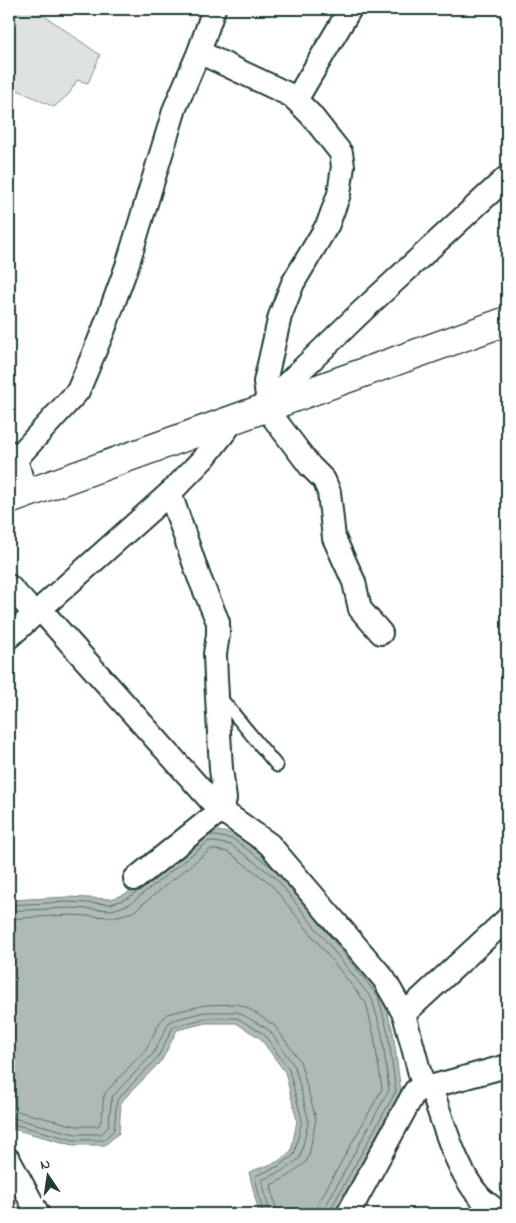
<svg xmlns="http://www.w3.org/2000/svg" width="516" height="1223" font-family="'Indie Flower',sans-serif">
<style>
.green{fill:#dee3e2;stroke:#7e908b}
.water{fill:#afbab7;stroke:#758883}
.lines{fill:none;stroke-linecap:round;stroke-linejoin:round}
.shore{stroke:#596f68;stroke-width:1}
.service-casing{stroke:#1f3d34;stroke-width:15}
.minor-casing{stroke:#1f3d34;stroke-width:26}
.tertiary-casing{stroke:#1f3d34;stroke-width:31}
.service{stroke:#fff;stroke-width:11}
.minor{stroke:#fff;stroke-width:22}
.tertiary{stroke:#fff;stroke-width:28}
</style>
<rect width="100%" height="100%" fill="#fff"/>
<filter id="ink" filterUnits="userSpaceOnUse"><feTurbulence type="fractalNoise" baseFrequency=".02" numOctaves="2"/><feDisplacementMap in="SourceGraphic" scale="10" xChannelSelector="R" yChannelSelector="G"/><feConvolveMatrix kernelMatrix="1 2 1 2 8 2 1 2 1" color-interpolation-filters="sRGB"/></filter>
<g filter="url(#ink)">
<path class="green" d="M 17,9 L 35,9 L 100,55 L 88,83 L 77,80 L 69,94 L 54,107 L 9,86 L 9,45 Z"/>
<path class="water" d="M 206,829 L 235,834 L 283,869 L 382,993 L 393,1032 L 401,1092 L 334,1214 L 259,1214 L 249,1172 L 277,1162 L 291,1151 L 297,1121 L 285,1072 L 260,1038 L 236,1023 L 206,1023 L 177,1030 L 162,1060 L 121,1102 L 119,1133 L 105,1145 L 73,1145 L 9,1128 L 9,900 L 67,897 L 111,899 L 126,894 Z"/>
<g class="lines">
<g class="shore">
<path d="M 210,835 L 233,839 L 273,868"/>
<path d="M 9,905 L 67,902 L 111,904 L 128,898 L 138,891"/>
<path d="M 9,911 L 67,908 L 112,910 L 130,904 L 209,841 L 231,845 L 275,877 L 372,999 L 382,1034 L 389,1090 L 325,1207 L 323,1214"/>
<path d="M 9,919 L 67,915 L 113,917 L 133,912 L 211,849 L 228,852 L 270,883 L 366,1003 L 374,1036 L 382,1089 L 318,1204 L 316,1214"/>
<path d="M 317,920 L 378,996 L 388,1033 L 396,1091 L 330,1210 L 330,1214"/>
<path d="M 9,1109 L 76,1126 L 98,1126 C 105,1118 101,1103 105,1093 L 146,1049 L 160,1022 L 167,1014 L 205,1005 L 237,1004 L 246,1007 L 274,1025 L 300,1061 L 316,1119 L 309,1155 L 306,1162 L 287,1177 L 271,1185 L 277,1214"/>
<path d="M 9,1117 L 75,1134 L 101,1134 L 108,1127 L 112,1097 L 153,1054 L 170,1021 L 204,1012 L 238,1012 L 269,1030 L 295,1067 L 308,1118 L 308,1124 L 300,1158 L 282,1171 L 262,1180 L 270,1214"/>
<path d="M 9,1123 L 74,1140 L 104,1140 L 114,1130 L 117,1100 L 158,1057 L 173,1027 L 206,1018 L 237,1018 L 264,1034 L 289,1070 L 302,1120 L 294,1155 L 279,1166 L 255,1176 L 263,1214"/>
</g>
<defs>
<path id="service" d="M 220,697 L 277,766"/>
<g id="minor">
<path d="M 199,52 L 292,96 L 311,115 L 341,153 L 343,166 L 339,194 L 328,224 L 293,283 L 280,316 L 265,382 L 268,402"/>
<path d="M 296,100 L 350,9"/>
<path d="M 9,452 L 16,459 L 26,494"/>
<path d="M 16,459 L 78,391 L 104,329 L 127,266 L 175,108 L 199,52 L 214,9"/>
<path d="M 9,586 L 35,614"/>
<path d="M 40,609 L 212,802 L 221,810 L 269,844 L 384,979 L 404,1014 L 424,1089"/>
<path d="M 381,633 L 360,609 L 354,582 L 334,538 L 329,492 L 324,480 L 310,466 L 266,408 L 268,402 L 359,314 L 507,177"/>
<path d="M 9,637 L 172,491 L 205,457 L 234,420"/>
<path d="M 135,879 L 221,810 L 225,799 L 221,769 L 216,678 L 215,654 L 218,635 L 218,622 L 199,577 L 170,493"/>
<path d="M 404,1014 L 507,919"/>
<path d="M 431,1088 C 443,1121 456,1171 480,1197 C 486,1203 494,1208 500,1214"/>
<path d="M 9,1160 L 38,1214"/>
<path d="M 348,1214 L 415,1091 L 507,1066"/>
</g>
<path id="tertiary" d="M 9,500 L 507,321"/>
</defs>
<use href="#service" class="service-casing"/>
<use href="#minor" class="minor-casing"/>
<use href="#tertiary" class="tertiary-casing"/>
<use href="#service" class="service"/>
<use href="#minor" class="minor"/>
<use href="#tertiary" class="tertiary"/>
</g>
</g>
<rect width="516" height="1223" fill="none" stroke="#fff" stroke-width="30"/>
<rect x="15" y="15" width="486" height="1193" fill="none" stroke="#1f3d34" stroke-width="2" filter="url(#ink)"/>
<g transform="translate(48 1176) rotate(347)" stroke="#ffffff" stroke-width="4" paint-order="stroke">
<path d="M0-4L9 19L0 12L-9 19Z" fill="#1f3d34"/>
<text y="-8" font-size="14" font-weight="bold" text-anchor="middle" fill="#1f3d34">N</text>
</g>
</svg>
